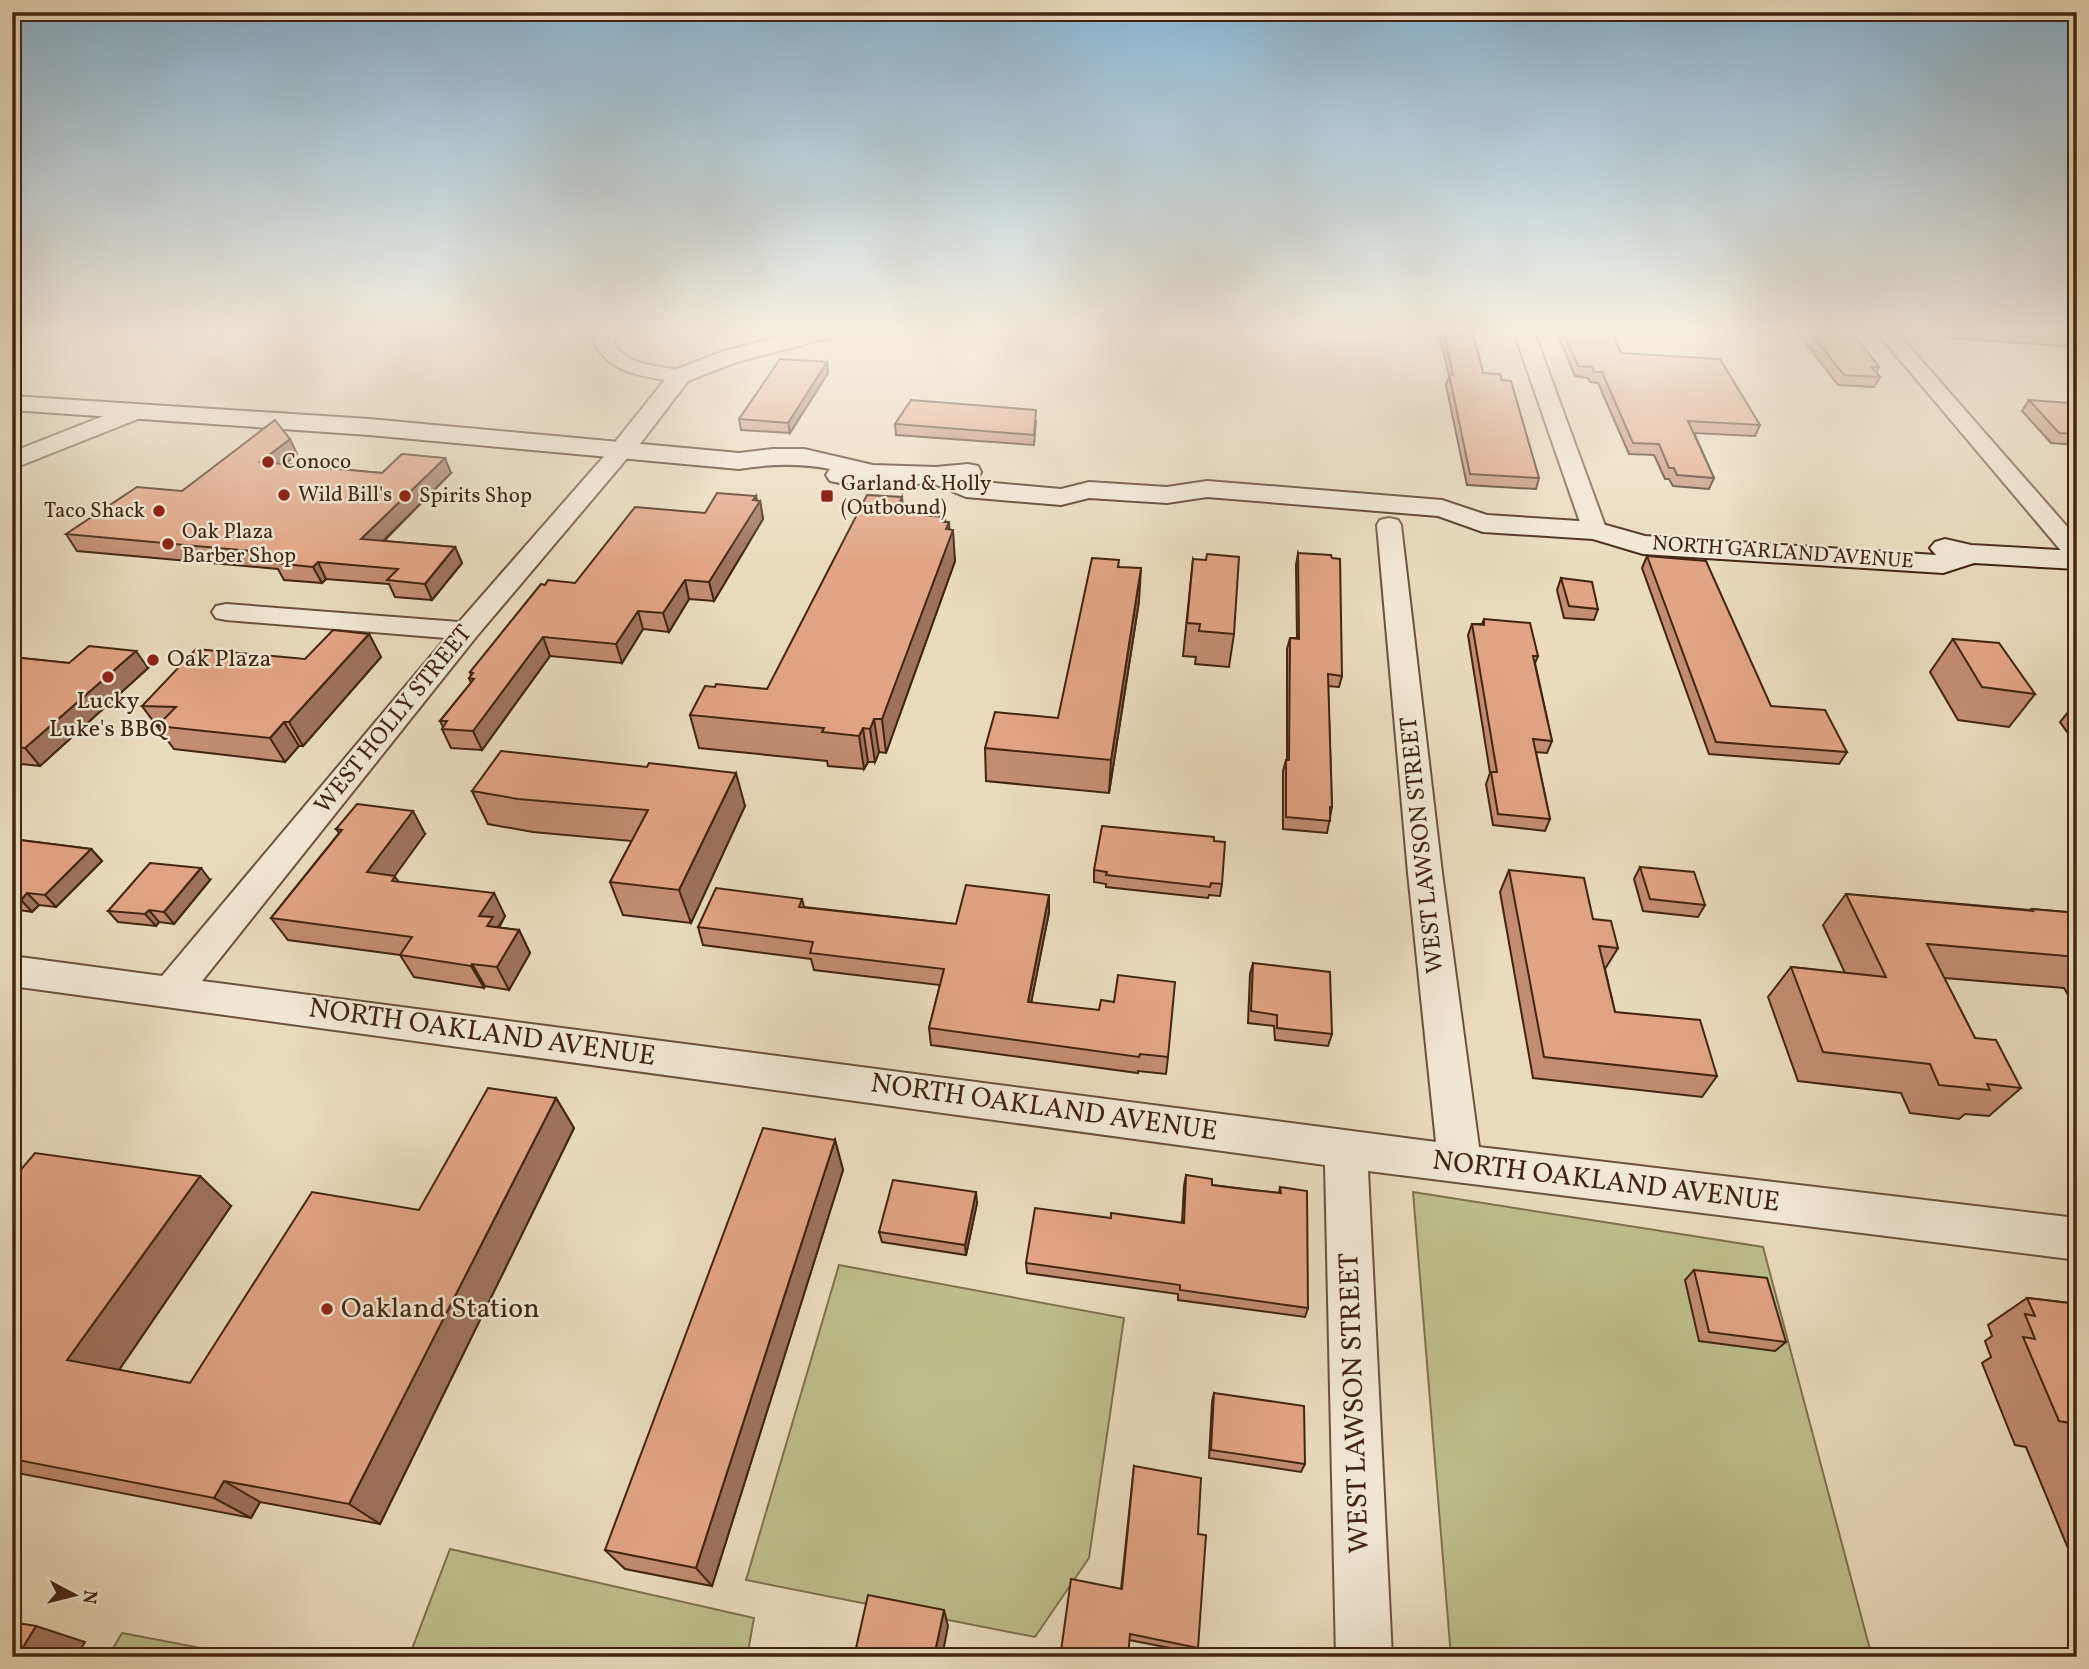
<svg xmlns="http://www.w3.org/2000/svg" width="2089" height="1669" font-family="Vollkorn,serif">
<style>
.green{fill:#bdbe8d;stroke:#80714f;stroke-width:2}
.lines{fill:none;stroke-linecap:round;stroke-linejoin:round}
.minor-casing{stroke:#6c523c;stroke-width:4}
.tertiary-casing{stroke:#6c523c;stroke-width:4}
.secondary-casing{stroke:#422411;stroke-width:4}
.minor{fill:#f1e8d4;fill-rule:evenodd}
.tertiary{fill:#f1e8d4;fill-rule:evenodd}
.secondary{fill:#f1e8d4;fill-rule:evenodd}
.wall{fill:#c28d73;stroke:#422411;stroke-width:2}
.shaded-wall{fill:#9e735e;stroke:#422411;stroke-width:2}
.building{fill:#e2a486;stroke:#422411;stroke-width:2}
.poi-dot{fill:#8f2418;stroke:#f1e8d4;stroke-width:2.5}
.labels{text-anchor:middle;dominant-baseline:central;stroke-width:5;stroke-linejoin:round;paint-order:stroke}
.far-poi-label{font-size:21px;fill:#422411;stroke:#f1e8d4;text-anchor:start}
.far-street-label{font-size:21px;fill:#422411;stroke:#f1e8d4}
.poi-label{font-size:24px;fill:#422411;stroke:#f1e8d4;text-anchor:start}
.street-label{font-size:24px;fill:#422411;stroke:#f1e8d4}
.near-street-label{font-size:28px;fill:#422411;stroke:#f1e8d4}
.near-poi-label{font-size:28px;fill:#422411;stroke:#f1e8d4;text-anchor:start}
</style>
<rect width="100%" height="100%" fill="#eadbbd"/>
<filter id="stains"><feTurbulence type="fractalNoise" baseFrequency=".00286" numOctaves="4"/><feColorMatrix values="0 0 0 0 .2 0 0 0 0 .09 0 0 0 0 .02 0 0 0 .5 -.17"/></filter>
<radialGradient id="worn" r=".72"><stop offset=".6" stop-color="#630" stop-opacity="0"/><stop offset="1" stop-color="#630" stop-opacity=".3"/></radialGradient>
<g class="green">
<path d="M 1413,1192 L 1763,1247 L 1872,1657 L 1451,1657 Z"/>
<path d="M 839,1265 L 1124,1318 L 1089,1558 L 1035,1637 L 746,1580 Z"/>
<path d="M 450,1549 L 754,1618 L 747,1657 L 409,1657 Z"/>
<path d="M 122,1633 L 248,1657 L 108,1657 Z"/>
</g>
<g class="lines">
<defs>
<g id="minor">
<path d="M 604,329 L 624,329 L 613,342 C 626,368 663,365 687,372 L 690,376 L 687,380 L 680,382 C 647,377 609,375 593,341 Z"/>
<path d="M 1513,329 L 1533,329 L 1607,531 L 1604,536 L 1595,538 L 1586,536 L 1583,531 Z"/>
<path d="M 1874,329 L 1894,329 L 2077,538 L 2077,562 L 2068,559 Z"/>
<path d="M 621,444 L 629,446 L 632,451 L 629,456 L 476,637 L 202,981 L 1436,1142 L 1408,873 L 1377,525 L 1380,520 L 1389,518 L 1398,520 L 1401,525 L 1442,873 L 1479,1147 L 2077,1218 L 2077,1260 L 1368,1171 L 1392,1657 L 1336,1657 L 1325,1165 L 12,986 L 12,956 L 162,976 L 446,638 L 226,620 L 216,618 L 212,612 L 216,606 L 226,604 L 459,622 L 613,446 Z"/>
</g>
<g id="tertiary">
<path d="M 810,329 L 846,329 L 843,334 L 737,362 L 688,381 L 630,457 L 621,459 L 612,457 L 608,451 L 672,371 L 721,352 Z"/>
<path d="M 134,404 L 143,407 L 147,412 L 143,417 L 12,469 L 12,452 Z"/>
</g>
<path id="secondary" d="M 12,396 L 369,419 L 739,453 L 773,449 L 804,449 L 873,465 L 936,467 L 968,464 L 978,466 L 981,472 L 978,478 L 969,480 L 972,481 L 1061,489 L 1089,482 L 1167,487 L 1207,481 L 1442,500 L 1487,515 L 1595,522 L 1645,536 L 1936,555 L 1930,548 L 1935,542 L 1945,539 L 1971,545 L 2077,551 L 2077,569 L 1974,563 L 1943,573 L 1643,554 L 1593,539 L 1483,532 L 1438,516 L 1207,497 L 1167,503 L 1089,498 L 1061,505 L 966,497 L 934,484 L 840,483 L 830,481 L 826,475 L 830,469 C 800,463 770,464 739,469 L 369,435 L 12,410 Z"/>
</defs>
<use href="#minor" class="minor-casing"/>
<use href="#tertiary" class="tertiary-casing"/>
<use href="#secondary" class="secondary-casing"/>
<use href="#minor" class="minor"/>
<use href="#tertiary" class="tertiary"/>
<use href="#secondary" class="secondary"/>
</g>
<g class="wall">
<path d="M 1438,329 L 1472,329 L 1483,373 L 1539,478 L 1536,489 L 1467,485 L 1446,385 L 1449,376 Z"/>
<path d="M 1560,329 L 1610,329 L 1621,353 L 1760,425 L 1755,436 L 1694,433 L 1714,478 L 1709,489 L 1673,486 L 1669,479 L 1665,479 L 1654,455 L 1629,454 L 1598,383 L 1590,382 L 1588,378 L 1575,376 L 1558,336 Z"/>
<path d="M 1795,329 L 1848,329 L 1879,367 L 1876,372 L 1880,377 L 1874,387 L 1838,385 Z"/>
<path d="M 1942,329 L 2077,329 L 2077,347 L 1951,338 Z"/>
<path d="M 827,362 L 828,373 L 790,433 L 741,430 L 739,419 Z"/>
<path d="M 2029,400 L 2077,410 L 2077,445 L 2051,443 L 2022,411 Z"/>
<path d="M 1036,421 L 1034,445 L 896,435 L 895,424 Z"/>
<path d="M 297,454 L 285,464 L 382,473 L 451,473 L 384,541 L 455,547 L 462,563 L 432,600 L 395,597 L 389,584 L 326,579 L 322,583 L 284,580 L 278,569 L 77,551 L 66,534 L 182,491 Z"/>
<path d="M 756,496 L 757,501 L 760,501 L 763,519 L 714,601 L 689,599 L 669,632 L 643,629 L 622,663 L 550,656 L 482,750 L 451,748 L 442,729 L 443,727 L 440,721 L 471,683 L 469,678 L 471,675 L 470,672 L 705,513 Z"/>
<path d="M 904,513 L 946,522 L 949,529 L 955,561 L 886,753 L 879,752 L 875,762 L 868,762 L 864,769 L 828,766 L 827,761 L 699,748 L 690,715 L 715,687 L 767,689 Z"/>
<path d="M 1298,553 L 1342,676 L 1339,687 L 1328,686 L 1332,807 L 1327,833 L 1283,829 L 1283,771 L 1286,760 L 1287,760 L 1287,649 L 1290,638 L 1297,638 L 1296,565 Z"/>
<path d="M 1647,556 L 1771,706 L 1847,752 L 1839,764 L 1709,754 L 1642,568 Z"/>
<path d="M 1193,559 L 1234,634 L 1229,667 L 1195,664 L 1196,657 L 1183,656 Z"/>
<path d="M 1119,567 L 1139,601 L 1109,793 L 986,781 L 985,748 L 1058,718 Z"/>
<path d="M 1561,578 L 1598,609 L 1594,620 L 1564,618 L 1557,590 Z"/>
<path d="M 1484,619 L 1538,656 L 1535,663 L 1552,741 L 1547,753 L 1536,752 L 1550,819 L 1545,831 L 1493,825 L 1486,784 L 1490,773 L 1468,635 L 1472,624 L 1482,624 Z"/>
<path d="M 369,634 L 381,657 L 303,746 L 299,746 L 285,762 L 174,749 L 142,706 L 305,659 Z"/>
<path d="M 1953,639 L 2035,694 L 2009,727 L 1958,720 L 1930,672 Z"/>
<path d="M 12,657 L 69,663 L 148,668 L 40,766 L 12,763 Z"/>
<path d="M 2077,701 L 2077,746 L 2060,722 Z"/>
<path d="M 472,791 L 745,806 L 691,923 L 623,915 L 610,882 L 632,841 L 533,832 L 488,824 Z"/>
<path d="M 336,829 L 425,834 L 394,876 L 399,882 L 505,916 L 499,928 L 519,930 L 530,953 L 509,990 L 485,986 L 484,988 L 414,977 L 400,955 L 288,940 L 271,918 L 339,833 Z"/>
<path d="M 12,839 L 91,849 L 102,861 L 56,907 L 39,905 L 32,912 L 12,909 Z"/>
<path d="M 1214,841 L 1222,884 L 1220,896 L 1209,895 L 1208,898 L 1106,887 L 1106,884 L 1094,882 L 1094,870 Z"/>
<path d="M 1640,867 L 1705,905 L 1698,917 L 1643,911 L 1634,879 Z"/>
<path d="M 1509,870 L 1593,919 L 1618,948 L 1605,969 L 1615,1012 L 1717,1076 L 1702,1097 L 1533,1078 L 1500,892 Z"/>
<path d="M 210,880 L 174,924 L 159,922 L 156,926 L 118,922 L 108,911 Z"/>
<path d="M 1846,894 L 2030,910 L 2032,909 L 2077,913 L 2077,1001 L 2071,1000 L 2064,988 L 1944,978 L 1975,1038 L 2021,1088 L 1989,1116 L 1965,1114 L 1959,1119 L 1910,1113 L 1901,1093 L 1798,1081 L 1768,997 L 1791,967 L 1845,973 L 1823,925 Z"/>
<path d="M 802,899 L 804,907 L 956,924 L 1049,912 L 1031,1002 L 1168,1057 L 1166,1074 L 1138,1071 L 1138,1073 L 931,1045 L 929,1028 L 940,985 L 814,970 L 811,959 L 703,945 L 698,927 Z"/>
<path d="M 1253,963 L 1332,1034 L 1328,1046 L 1275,1040 L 1274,1026 L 1248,1023 L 1250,974 Z"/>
<path d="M 556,1098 L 574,1128 L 380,1524 L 260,1502 L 251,1518 L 12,1472 L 12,1180 L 231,1206 L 119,1370 L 190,1383 L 419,1210 Z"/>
<path d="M 835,1140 L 843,1170 L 712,1586 L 625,1569 L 605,1550 Z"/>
<path d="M 1186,1175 L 1212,1185 L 1279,1193 L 1280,1187 L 1308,1308 L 1305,1317 L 1178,1300 L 1178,1294 L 1027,1273 L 1026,1263 L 1111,1218 L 1182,1223 L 1184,1186 Z"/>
<path d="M 977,1203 L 966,1255 L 882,1242 L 879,1232 Z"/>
<path d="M 1694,1270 L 1786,1342 L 1775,1351 L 1699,1341 L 1685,1280 Z"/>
<path d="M 2027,1298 L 2077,1304 L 2077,1570 L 2026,1447 L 2015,1445 L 1982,1363 L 1991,1357 L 1985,1341 L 1992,1336 L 1988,1325 Z"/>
<path d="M 1214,1393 L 1305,1464 L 1301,1472 L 1209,1458 L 1212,1402 Z"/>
<path d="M 1134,1466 L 1198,1534 L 1198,1648 L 1196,1653 L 1129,1640 L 1128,1657 L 1061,1657 L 1061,1651 L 1121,1589 Z"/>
</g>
<g class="shaded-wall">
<path d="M 827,362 L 828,373 L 790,433 L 788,423 Z"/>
<path d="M 290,439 L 297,454 L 268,478 L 260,462 Z"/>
<path d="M 445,458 L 451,473 L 369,555 L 361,539 Z"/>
<path d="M 756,496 L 757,504 L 760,501 L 763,519 L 714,601 L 709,582 Z"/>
<path d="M 902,497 L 905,529 L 895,513 Z"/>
<path d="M 945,517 L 946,529 L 949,522 L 950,538 L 953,530 L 955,561 L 886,753 L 882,719 Z"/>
<path d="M 455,547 L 462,563 L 432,600 L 425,584 Z"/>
<path d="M 318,562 L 326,579 L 322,583 L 313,567 Z"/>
<path d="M 1141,568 L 1139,601 L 1109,793 L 1111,760 Z"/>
<path d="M 685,580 L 689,599 L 669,632 L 663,613 Z"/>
<path d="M 638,611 L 643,629 L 622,663 L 616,644 Z"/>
<path d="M 369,634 L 381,657 L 303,746 L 289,722 Z"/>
<path d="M 543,637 L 550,656 L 482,750 L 473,731 Z"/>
<path d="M 136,651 L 148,668 L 40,766 L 25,748 Z"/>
<path d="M 874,719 L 879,752 L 875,762 L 870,729 Z"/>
<path d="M 284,722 L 299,746 L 285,762 L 270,738 Z"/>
<path d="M 863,728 L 868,762 L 864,769 L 859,736 Z"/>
<path d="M 736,773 L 745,806 L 691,923 L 679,890 Z"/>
<path d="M 413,811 L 425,834 L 381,895 L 367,872 Z"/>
<path d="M 91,849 L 102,861 L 56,907 L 45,895 Z"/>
<path d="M 201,868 L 210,880 L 174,924 L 164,912 Z"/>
<path d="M 27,893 L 39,905 L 32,912 L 21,900 Z"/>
<path d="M 494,893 L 505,916 L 498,927 L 505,939 L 499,949 L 479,916 Z"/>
<path d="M 1049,895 L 1049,912 L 1028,1019 L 1028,1002 Z"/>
<path d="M 149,910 L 159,922 L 156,926 L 145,914 Z"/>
<path d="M 519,930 L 530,953 L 509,990 L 497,967 Z"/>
<path d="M 472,964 L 485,986 L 484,988 L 471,966 Z"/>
<path d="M 556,1098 L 574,1128 L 380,1524 L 349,1504 Z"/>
<path d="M 835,1140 L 843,1170 L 712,1586 L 696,1568 Z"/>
<path d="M 200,1176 L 231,1206 L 108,1386 L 67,1360 Z"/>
<path d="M 976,1192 L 977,1203 L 966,1255 L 965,1245 Z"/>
<path d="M 224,1481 L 260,1502 L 251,1518 L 214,1498 Z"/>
<path d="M 944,1610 L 948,1626 L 942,1657 L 935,1652 Z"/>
<path d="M 36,1626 L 85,1642 L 76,1657 L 17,1657 Z"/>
</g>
<g class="building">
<path d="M 1443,329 L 1472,329 L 1483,373 L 1500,374 L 1502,380 L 1511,381 L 1539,478 L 1470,474 L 1449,374 L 1453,375 Z"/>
<path d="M 1562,329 L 1610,329 L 1621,353 L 1720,359 L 1760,425 L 1688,421 L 1714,478 L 1677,475 L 1674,468 L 1669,468 L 1659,444 L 1633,443 L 1602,372 L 1594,372 L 1592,367 L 1578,366 Z"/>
<path d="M 1807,329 L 1848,329 L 1850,330 L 1879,367 L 1871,367 L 1880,377 L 1844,375 Z"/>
<path d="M 1968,329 L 2077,329 L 2077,337 Z"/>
<path d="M 780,359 L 827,362 L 788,423 L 739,419 Z"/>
<path d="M 911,400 L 1036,410 L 1034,435 L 895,424 Z"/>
<path d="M 2029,400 L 2070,403 L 2077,410 L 2077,434 L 2059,433 Z"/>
<path d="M 275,420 L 290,439 L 260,462 L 382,473 L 402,454 L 445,458 L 361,539 L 455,547 L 425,584 L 387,580 L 398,569 L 318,562 L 313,567 L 274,563 L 284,554 L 66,534 L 137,487 L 182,491 Z"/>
<path d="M 717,493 L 756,496 L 753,500 L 760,501 L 709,582 L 685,580 L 663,613 L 638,611 L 616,644 L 543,637 L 473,731 L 442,729 L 447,721 L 440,721 L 474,679 L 469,678 L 473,673 L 470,672 L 541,584 L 545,585 L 548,580 L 575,583 L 635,507 L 705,513 Z"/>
<path d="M 867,495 L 902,497 L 895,513 L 945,517 L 943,522 L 949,522 L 946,529 L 953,530 L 882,719 L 874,719 L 870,729 L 863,728 L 859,736 L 822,732 L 824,728 L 690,715 L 705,686 L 715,687 L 716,684 L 767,689 Z"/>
<path d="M 1298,553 L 1331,555 L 1332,558 L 1340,559 L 1342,676 L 1328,674 L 1332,807 L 1330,807 L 1330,821 L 1286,817 L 1286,760 L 1289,760 L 1290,638 L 1299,639 Z"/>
<path d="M 1207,554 L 1239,557 L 1234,634 L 1199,631 L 1200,624 L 1187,623 L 1193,559 L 1206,560 Z"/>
<path d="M 1647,556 L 1706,561 L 1771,706 L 1825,710 L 1847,752 L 1716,742 Z"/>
<path d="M 1092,558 L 1119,560 L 1118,567 L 1141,568 L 1111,760 L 985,748 L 995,712 L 1058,718 Z"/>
<path d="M 1561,578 L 1592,582 L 1598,609 L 1569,606 Z"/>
<path d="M 1484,619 L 1530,623 L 1538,656 L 1533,656 L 1552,741 L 1533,739 L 1550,819 L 1498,814 L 1491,772 L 1497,772 L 1472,624 L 1484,625 Z"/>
<path d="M 333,630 L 369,634 L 289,722 L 284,722 L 270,738 L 157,726 L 176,707 L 142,706 L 196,649 L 305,659 Z"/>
<path d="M 1953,639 L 1999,643 L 2035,694 L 1982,687 Z"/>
<path d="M 89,646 L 136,651 L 25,748 L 12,747 L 12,657 L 69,663 Z"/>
<path d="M 501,751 L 647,767 L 649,763 L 736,773 L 679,890 L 610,882 L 648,810 L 518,799 L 472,791 Z"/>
<path d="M 357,804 L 413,811 L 367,872 L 395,876 L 392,881 L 494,893 L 479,916 L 493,917 L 487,926 L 519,930 L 497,967 L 472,964 L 471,966 L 400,955 L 412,937 L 271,918 L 342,830 L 336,829 Z"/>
<path d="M 1102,826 L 1214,837 L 1214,841 L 1225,842 L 1222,884 L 1211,883 L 1210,887 L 1106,875 L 1107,872 L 1094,870 Z"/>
<path d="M 12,839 L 91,849 L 45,895 L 27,893 L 21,900 L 12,899 Z"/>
<path d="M 150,863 L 201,868 L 164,912 L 149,910 L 145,914 L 108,911 Z"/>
<path d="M 1640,867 L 1694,872 L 1705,905 L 1650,899 Z"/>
<path d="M 1509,870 L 1584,878 L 1593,919 L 1611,921 L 1618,948 L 1599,946 L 1615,1012 L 1700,1020 L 1717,1076 L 1544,1057 Z"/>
<path d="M 966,885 L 1049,895 L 1028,1002 L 1099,1010 L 1101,1000 L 1114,1002 L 1118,975 L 1175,982 L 1168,1057 L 1140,1054 L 1139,1057 L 929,1028 L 944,969 L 810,953 L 813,942 L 698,927 L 716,888 L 802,899 L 799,907 L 956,924 Z"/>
<path d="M 1846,894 L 2033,911 L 2032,909 L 2077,913 L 2077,957 L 1927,944 L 1975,1038 L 1996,1040 L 2021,1088 L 1987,1084 L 1990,1090 L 1939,1085 L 1930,1064 L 1823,1052 L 1791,967 L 1886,977 Z"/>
<path d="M 1253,963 L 1330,972 L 1332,1034 L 1277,1028 L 1277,1015 L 1251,1011 Z"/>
<path d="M 488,1088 L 556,1098 L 349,1504 L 224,1481 L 214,1498 L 12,1459 L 12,1180 L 35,1153 L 200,1176 L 67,1360 L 190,1383 L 312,1192 L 419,1210 Z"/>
<path d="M 763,1128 L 835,1140 L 696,1568 L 605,1550 Z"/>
<path d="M 1186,1175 L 1212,1179 L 1212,1185 L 1251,1190 L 1281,1193 L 1280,1187 L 1307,1191 L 1308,1308 L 1180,1290 L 1180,1285 L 1026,1263 L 1035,1208 L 1111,1218 L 1111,1213 L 1184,1223 Z"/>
<path d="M 893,1180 L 976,1192 L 965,1245 L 879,1232 Z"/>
<path d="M 1694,1270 L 1767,1278 L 1786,1342 L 1709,1332 Z"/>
<path d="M 2027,1298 L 2077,1304 L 2077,1438 L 2070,1423 L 2059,1421 L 2023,1337 L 2035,1339 L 2025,1314 L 2035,1316 Z"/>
<path d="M 1214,1393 L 1304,1406 L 1305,1464 L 1211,1450 Z"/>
<path d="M 1134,1466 L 1201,1478 L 1198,1534 L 1206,1535 L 1198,1648 L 1130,1634 L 1128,1657 L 1088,1657 L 1061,1651 L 1071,1579 L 1122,1589 Z"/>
<path d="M 868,1595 L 944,1610 L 935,1652 L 961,1657 L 854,1657 Z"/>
<path d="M 12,1622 L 36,1626 L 17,1657 L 12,1657 Z"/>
</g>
<linearGradient id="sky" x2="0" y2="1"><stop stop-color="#89b6d5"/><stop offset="0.59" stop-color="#f6efe1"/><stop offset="1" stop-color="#f6efe1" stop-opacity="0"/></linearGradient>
<rect width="2089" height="562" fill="url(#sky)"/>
<g class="poi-dot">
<circle cx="268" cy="462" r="7"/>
<circle cx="284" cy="495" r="7"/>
<circle cx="405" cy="496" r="7"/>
<rect x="820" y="489" width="14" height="14" rx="3.5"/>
<circle cx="159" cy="511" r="7"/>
<circle cx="168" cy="544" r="7"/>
<circle cx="153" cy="660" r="7"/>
<circle cx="108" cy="677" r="7"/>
<circle cx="327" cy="1309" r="7"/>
</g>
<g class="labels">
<g class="far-poi-label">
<text x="282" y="462">Conoco</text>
<text x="841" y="484">Garland &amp; Holly<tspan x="841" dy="24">(Outbound)</tspan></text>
<text x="298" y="495">Wild Bill's</text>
<text x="419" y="496">Spirits Shop</text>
<text x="145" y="511" text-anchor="end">Taco Shack</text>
<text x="182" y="532">Oak Plaza<tspan x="182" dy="24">Barber Shop</tspan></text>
</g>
<g class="far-street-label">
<text transform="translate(1783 553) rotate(4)">NORTH GARLAND AVENUE</text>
</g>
<g class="poi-label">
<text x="167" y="660">Oak Plaza</text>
<text x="108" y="702" text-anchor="middle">Lucky<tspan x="108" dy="28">Luke's BBQ</tspan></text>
</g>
<g class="street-label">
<text transform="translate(394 720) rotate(-51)">WEST HOLLY STREET</text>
<text transform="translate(1423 845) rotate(-96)">WEST LAWSON STREET</text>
</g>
<g class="near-street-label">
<text transform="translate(482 1033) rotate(8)">NORTH OAKLAND AVENUE</text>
<text transform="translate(1044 1108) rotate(8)">NORTH OAKLAND AVENUE</text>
<text transform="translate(1606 1182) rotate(7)">NORTH OAKLAND AVENUE</text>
<text transform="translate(1355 1403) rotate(-92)">WEST LAWSON STREET</text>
</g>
<g class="near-poi-label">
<text x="341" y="1309">Oakland Station</text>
</g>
</g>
<rect width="2089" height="1669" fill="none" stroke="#eadbbd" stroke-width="42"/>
<rect x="14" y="14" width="2061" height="1641" fill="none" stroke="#422411" stroke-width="3.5"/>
<rect x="21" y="21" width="2047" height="1627" fill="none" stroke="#422411" stroke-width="2"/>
<g transform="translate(74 1595) rotate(97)" stroke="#f1e8d4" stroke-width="5" paint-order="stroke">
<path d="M0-5L12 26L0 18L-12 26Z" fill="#422411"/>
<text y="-10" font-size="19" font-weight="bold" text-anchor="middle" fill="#422411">N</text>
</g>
<rect width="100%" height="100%" filter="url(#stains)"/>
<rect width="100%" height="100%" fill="url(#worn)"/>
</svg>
